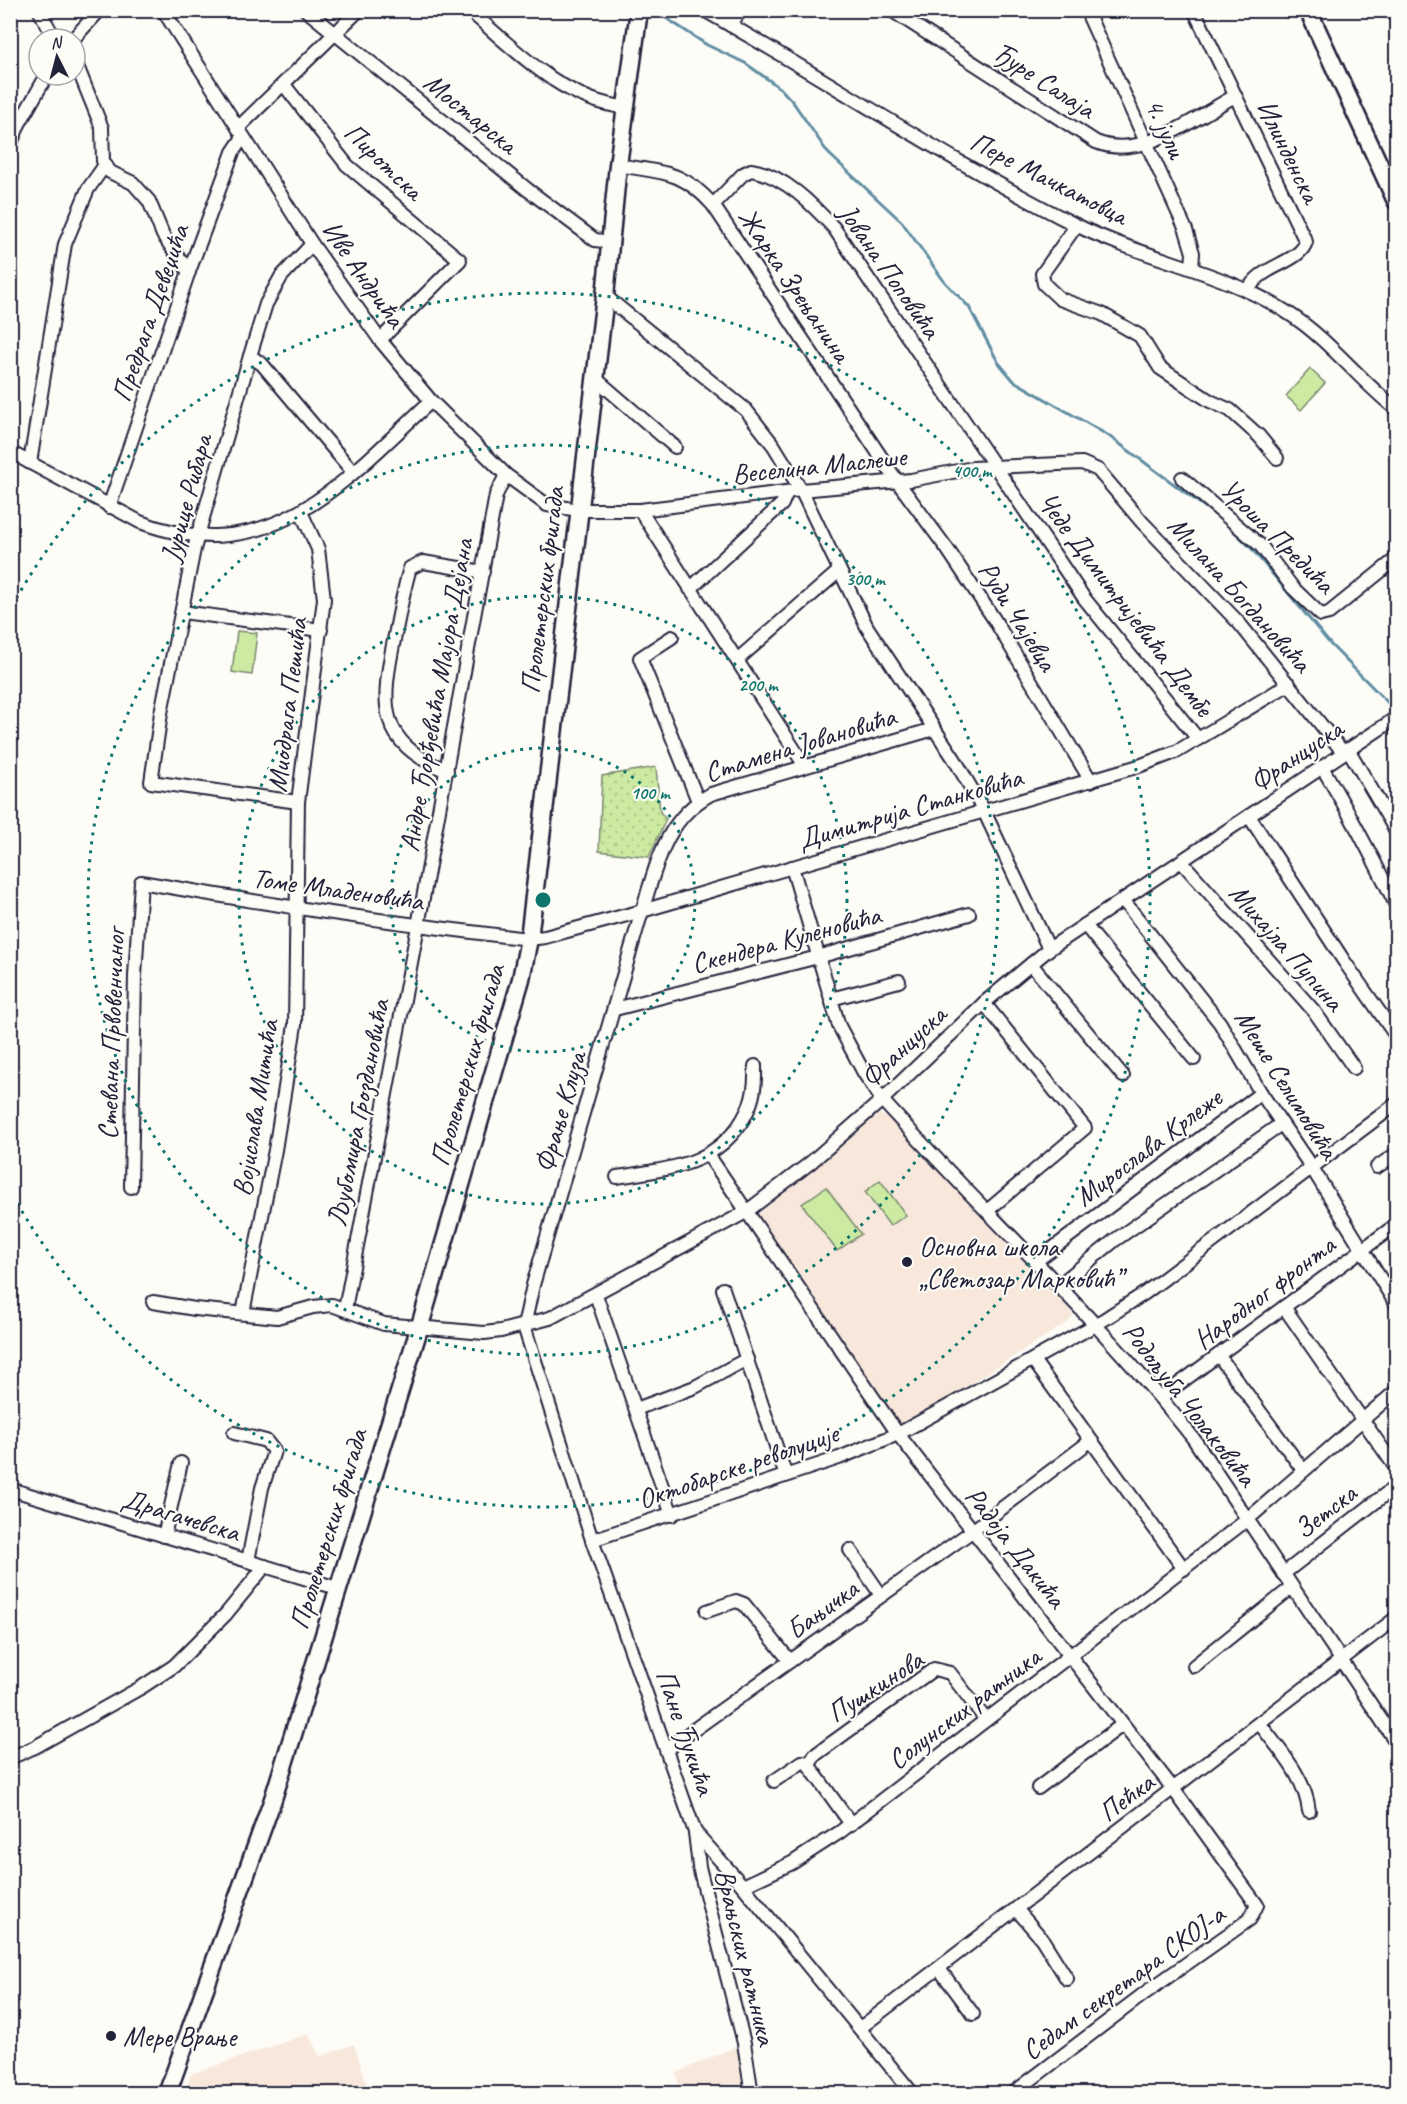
<svg xmlns="http://www.w3.org/2000/svg" width="1407" height="2104" font-family="Caveat,sans-serif">
<style>
.built{fill:#f8e8dc}
.grass{fill:url(#grass-dots);stroke:#77866e;stroke-width:1.5}
.pitch{fill:#cceaa1;stroke:#77866e;stroke-width:1.5}
.lines{fill:none;stroke-linecap:round;stroke-linejoin:round}
.stream{stroke:#5f8da2;stroke-width:3}
.street-casing{stroke:#22223b;stroke-width:16}
.secondary-casing{stroke:#22223b;stroke-width:21}
.street{stroke:#fdfcf7;stroke-width:12}
.secondary{stroke:#fdfcf7;stroke-width:16}
.ring{fill:none;stroke:#0f766e;stroke-width:3;stroke-dasharray:3 6}
.poi-dot{fill:#22223b;stroke:#fdfcf7;stroke-width:2}
.labels{text-anchor:middle;dominant-baseline:central;stroke-width:4.5;stroke-linejoin:round;paint-order:stroke}
.street-label{font-size:28px;fill:#22223b;stroke:#fdfcf7}
.poi-label{font-size:28px;fill:#22223b;stroke:#fdfcf7;text-anchor:start}
.centre{fill:#0f766e;stroke:#fdfcf7;stroke-width:3}
.ring-label{font-size:18px;text-anchor:middle;font-weight:bold;fill:#0f766e;stroke:#fdfcf7;stroke-width:4.5;stroke-linejoin:round;paint-order:stroke}
</style>
<defs>
<pattern id="grass-dots" width="8" height="8" patternUnits="userSpaceOnUse" patternTransform="scale(1.5)"><rect width="8" height="8" fill="#cceaa1"/><path d="M2 2h.1M6 6h.1" fill="none" stroke="#afc88c" stroke-width="1.8" stroke-linecap="round"/></pattern>
</defs>
<rect width="100%" height="100%" fill="#fdfcf7"/>
<filter id="ink" filterUnits="userSpaceOnUse"><feTurbulence type="fractalNoise" baseFrequency=".0167" numOctaves="2"/><feDisplacementMap in="SourceGraphic" scale="12" xChannelSelector="R" yChannelSelector="G"/><feConvolveMatrix kernelMatrix="1 2 1 2 8 2 1 2 1" color-interpolation-filters="sRGB"/></filter>
<g filter="url(#ink)">
<g class="built">
<path d="M 880,1114 L 889,1119 L 1069,1308 L 1073,1316 L 1068,1322 L 902,1427 L 756,1216 L 871,1116 Z"/>
<path d="M 308,2034 L 320,2057 L 354,2044 L 370,2093 L 185,2093 L 191,2074 Z"/>
<path d="M 744,2043 L 752,2093 L 681,2093 L 676,2073 Z"/>
</g>
<path class="grass" d="M 656,767 L 660,812 L 666,819 L 649,857 L 599,851 L 602,776 Z"/>
<g class="pitch">
<path d="M 1310,369 L 1325,383 L 1301,410 L 1286,396 Z"/>
<path d="M 237,631 L 257,633 L 252,675 L 232,672 Z"/>
<path d="M 880,1180 L 906,1215 L 890,1226 L 865,1192 Z"/>
<path d="M 826,1187 L 861,1234 L 837,1251 L 802,1204 Z"/>
</g>
<g class="lines">
<g class="stream">
<path d="M 654,10 L 707,45 L 745,63 L 780,88 L 793,102 L 828,153 L 902,222 L 944,281 L 969,307 L 998,362 L 1014,381 L 1109,436 L 1221,519"/>
<path d="M 1228,525 L 1252,549 L 1331,645 L 1396,711"/>
</g>
<defs>
<g id="street">
<path d="M 39,10 L 55,39"/>
<path d="M 163,10 L 312,244 L 380,340 L 431,401 L 506,475 L 547,505 L 579,510 L 640,510 L 801,490 L 911,480 L 973,468 L 1082,463 L 1098,470 L 1142,522 L 1239,623 L 1343,752"/>
<path d="M 306,10 L 528,190 L 595,240 L 611,242"/>
<path d="M 469,10 C 513,48 564,102 625,107"/>
<path d="M 704,10 C 828,80 947,160 1074,224 C 1143,259 1222,270 1288,313 C 1329,339 1358,379 1396,409"/>
<path d="M 891,10 L 1096,142 C 1142,161 1194,118 1235,96"/>
<path d="M 1086,10 L 1186,230 L 1193,253 L 1192,268"/>
<path d="M 1194,10 L 1306,242 C 1299,264 1259,265 1248,291"/>
<path d="M 730,25 L 741,10"/>
<path d="M 73,39 L 100,10"/>
<path d="M 75,61 L 102,128 L 103,161 L 110,172 L 133,183 L 149,201 L 163,235 L 189,272"/>
<path d="M 285,86 L 347,165 L 460,260 L 380,340"/>
<path d="M 238,128 L 359,10"/>
<path d="M 10,146 L 19,124 L 47,75"/>
<path d="M 618,165 C 662,173 681,169 713,205 L 897,481 L 948,550 L 994,619 L 1091,781"/>
<path d="M 713,205 L 743,174 L 751,170 C 784,175 813,205 834,228 L 1084,598 L 1198,739"/>
<path d="M 1076,226 L 1042,274 L 1044,284 L 1060,299 L 1102,314 L 1140,336 L 1160,368 L 1210,401 L 1230,410 L 1259,436 L 1277,458"/>
<path d="M 605,296 L 746,410 L 774,446 L 801,490 L 867,627 L 955,760 L 984,811 L 1049,949"/>
<path d="M 250,356 L 262,364 L 353,472"/>
<path d="M 595,378 L 675,447"/>
<path d="M 10,452 L 140,522 C 272,571 344,481 431,401"/>
<path d="M 30,463 L 65,244 L 88,189 L 105,165"/>
<path d="M 1182,478 L 1261,546 L 1293,588 L 1321,615 L 1329,613 L 1396,559"/>
<path d="M 109,507 L 187,277 L 233,152 L 243,137"/>
<path d="M 640,510 L 805,766"/>
<path d="M 690,589 L 782,504 L 787,492"/>
<path d="M 182,612 L 321,630"/>
<path d="M 672,637 L 640,658 L 698,801"/>
<path d="M 737,660 L 839,571"/>
<path d="M 1348,749 L 1396,831"/>
<path d="M 1322,767 C 1349,812 1373,858 1396,905"/>
<path d="M 447,771 C 377,742 381,705 394,640 C 399,616 403,591 410,568 L 423,562 L 483,572"/>
<path d="M 298,802 L 151,782 L 161,713 L 194,549 L 250,356 L 266,304 L 281,277 L 312,244"/>
<path d="M 1249,816 L 1344,961 L 1396,1036"/>
<path d="M 1181,861 L 1314,1011 L 1354,1068"/>
<path d="M 792,867 L 839,1026 L 864,1073 L 882,1100 C 985,1214 1097,1317 1193,1438 L 1396,1742"/>
<path d="M 1123,900 L 1220,1023 L 1261,1093 L 1312,1168 L 1396,1304"/>
<path d="M 1085,925 L 1194,1059"/>
<path d="M 1031,964 L 1123,1076"/>
<path d="M 831,999 L 899,981"/>
<path d="M 984,1003 L 1085,1128 L 987,1211"/>
<path d="M 615,1009 L 818,957 L 969,914"/>
<path d="M 709,1156 L 898,1434 L 1174,1790 L 1257,1905 L 1250,1919 L 1145,1993 L 1012,2094"/>
<path d="M 1377,1167 L 1396,1154"/>
<path d="M 617,1177 C 664,1169 707,1168 738,1127 C 752,1107 756,1091 755,1066"/>
<path d="M 131,1187 L 135,976 L 141,882 C 270,905 399,924 529,939 L 545,937 L 642,911 L 1139,766 L 1178,751 L 1289,684"/>
<path d="M 1036,1261 L 1261,1093"/>
<path d="M 1059,1285 L 1115,1240 L 1281,1124"/>
<path d="M 723,1289 L 786,1476"/>
<path d="M 596,1295 L 672,1515"/>
<path d="M 153,1302 L 195,1309 L 277,1317 L 313,1307 L 332,1305 L 384,1324 L 484,1333 L 501,1331 L 550,1318 L 746,1212 L 810,1163 L 882,1100 L 984,1003 L 1049,949 L 1396,718"/>
<path d="M 1284,1307 L 1396,1468"/>
<path d="M 345,1309 L 418,926 L 496,495 L 506,475"/>
<path d="M 243,1313 L 275,1150 L 295,1025 L 298,802 L 324,599 L 318,549 L 301,512"/>
<path d="M 1219,1356 L 1303,1470"/>
<path d="M 1033,1360 L 1184,1569"/>
<path d="M 1161,1397 L 1396,1225"/>
<path d="M 636,1409 L 695,1387 L 747,1359"/>
<path d="M 234,1433 L 266,1441 L 274,1451 L 262,1488 L 248,1561"/>
<path d="M 10,1489 L 337,1588"/>
<path d="M 164,1536 L 181,1463"/>
<path d="M 592,1540 L 839,1458 L 898,1434 L 1097,1324 L 1145,1293 L 1396,1104"/>
<path d="M 850,1550 L 881,1595"/>
<path d="M 1283,1574 L 1396,1486"/>
<path d="M 707,1611 L 736,1601 L 744,1604 L 790,1661"/>
<path d="M 1194,1666 L 1291,1588"/>
<path d="M 1260,1724 C 1280,1751 1305,1776 1309,1811"/>
<path d="M 667,1749 L 972,1531 L 1089,1442"/>
<path d="M 10,1758 L 35,1747 L 142,1687 L 174,1666 L 226,1614 L 265,1566"/>
<path d="M 774,1781 L 802,1762 L 810,1763"/>
<path d="M 1038,1788 L 1122,1725"/>
<path d="M 851,1824 L 810,1767 L 810,1763 L 815,1755 L 934,1669 L 950,1673 L 986,1720"/>
<path d="M 695,1832 L 699,1867 L 744,2043 L 752,2094"/>
<path d="M 743,1886 L 792,1863 L 840,1832 L 1248,1519 L 1396,1391"/>
<path d="M 1017,1910 L 1042,1939 L 1067,1979"/>
<path d="M 940,1970 L 973,2014"/>
<path d="M 860,2028 L 1396,1618"/>
<path d="M 913,2094 L 743,1886 L 695,1832 L 592,1540 L 524,1326 L 533,1285 L 642,911 C 657,864 665,819 711,794 L 934,729"/>
</g>
<g id="secondary">
<path d="M 1308,10 L 1396,201"/>
<path d="M 167,2094 L 273,1799 L 419,1329 L 521,979 L 529,939 L 605,296 L 618,165 L 639,10"/>
</g>
</defs>
<use href="#street" class="street-casing"/>
<use href="#secondary" class="secondary-casing"/>
<use href="#street" class="street"/>
<use href="#secondary" class="secondary"/>
</g>
</g>
<g class="ring">
<circle cx="543" cy="900" r="152"/>
<circle cx="543" cy="900" r="304"/>
<circle cx="543" cy="900" r="455"/>
<path d="M12 606A607 607 0 1 1 12 1194"/>
</g>
<g class="poi-dot">
<circle cx="907" cy="1262" r="6"/>
<circle cx="111" cy="2036" r="6"/>
</g>
<g class="labels">
<g class="street-label">
<text transform="translate(1044 80) rotate(33)">Ђуре Салаја</text>
<text transform="translate(471 113) rotate(39)">Мостарска</text>
<text transform="translate(1166 128) rotate(65)">4. јули</text>
<text transform="translate(1289 151) rotate(64)">Илинденска</text>
<text transform="translate(384 161) rotate(44)">Пиротска</text>
<text transform="translate(1049 178) rotate(27)">Пере Мачкатовца</text>
<text transform="translate(890 271) rotate(55)">Јована Поповића</text>
<text transform="translate(364 274) rotate(55)">Иве Андрића</text>
<text transform="translate(795 285) rotate(56)">Жарка Зрењанина</text>
<text transform="translate(150 313) rotate(-71)">Предрага Девеџића</text>
<text transform="translate(819 465) rotate(-6)">Веселина Маслеше</text>
<text transform="translate(186 498) rotate(-75)">Јурице Рибара</text>
<text transform="translate(1278 536) rotate(45)">Уроша Предића</text>
<text transform="translate(542 590) rotate(-83)">Пролетерских бригада</text>
<text transform="translate(1240 594) rotate(48)">Милана Богдановића</text>
<text transform="translate(1126 604) rotate(53)">Чеде Димитријевића Дембе</text>
<text transform="translate(1018 616) rotate(58)">Руди Чајевца</text>
<text transform="translate(436 695) rotate(-80)">Андре Ђорђевића Мајора Дејана</text>
<text transform="translate(287 705) rotate(-83)">Миодрага Пешића</text>
<text transform="translate(800 744) rotate(-17)">Стамена Јовановића</text>
<text transform="translate(1296 755) rotate(-34)">Француска</text>
<text transform="translate(910 808) rotate(-16)">Димитрија Станковића</text>
<text transform="translate(338 889) rotate(8)">Томе Младеновића</text>
<text transform="translate(786 939) rotate(-15)">Скендера Куленовића</text>
<text transform="translate(1287 947) rotate(49)">Михајла Пупина</text>
<text transform="translate(111 1034) rotate(-88)">Стевана Првовенчаног</text>
<text transform="translate(903 1046) rotate(-43)">Француска</text>
<text transform="translate(467 1065) rotate(-74)">Пролетерских бригада</text>
<text transform="translate(1287 1084) rotate(58)">Меше Селимовића</text>
<text transform="translate(255 1108) rotate(-81)">Војислава Митића</text>
<text transform="translate(560 1112) rotate(-74)">Фрање Клуза</text>
<text transform="translate(358 1113) rotate(-79)">Љубомира Гроздановића</text>
<text transform="translate(1148 1147) rotate(-37)">Мирослава Крлеже</text>
<text transform="translate(1264 1292) rotate(-37)">Народног фронта</text>
<text transform="translate(1190 1404) rotate(52)">Родољуба Чолаковића</text>
<text transform="translate(738 1466) rotate(-19)">Октобарске револуције</text>
<text transform="translate(1325 1511) rotate(-38)">Зетска</text>
<text transform="translate(181 1515) rotate(17)">Драгачевска</text>
<text transform="translate(328 1529) rotate(-73)">Пролетерских бригада</text>
<text transform="translate(1016 1547) rotate(52)">Радоја Дакића</text>
<text transform="translate(822 1609) rotate(-36)">Бањичка</text>
<text transform="translate(875 1686) rotate(-33)">Пушкинова</text>
<text transform="translate(964 1708) rotate(-37)">Солунских ратника</text>
<text transform="translate(686 1732) rotate(71)">Пане Ђукића</text>
<text transform="translate(1126 1797) rotate(-37)">Пећка</text>
<text transform="translate(746 1957) rotate(76)">Врањских ратника</text>
<text transform="translate(1123 1982) rotate(-36)">Седам секретара СКОЈ-а</text>
</g>
<g class="poi-label">
<text x="919" y="1246">Основна школа<tspan x="919" dy="32">„Светозар Марковић”</tspan></text>
<text x="123" y="2036">Мере Врање</text>
</g>
</g>
<circle cx="543" cy="900" r="9" class="centre"/>
<g class="ring-label">
<text x="972" y="477">400 m</text>
<text x="865" y="585">300 m</text>
<text x="758" y="691">200 m</text>
<text x="650" y="799">100 m</text>
</g>
<rect width="1407" height="2104" fill="none" stroke="#fdfcf7" stroke-width="36"/>
<rect x="18" y="18" width="1371" height="2068" fill="none" stroke="#22223b" stroke-width="2" filter="url(#ink)"/>
<g transform="translate(57 57) rotate(354)"><circle r="28" fill="#fdfcf7" stroke="#a5a5ac" stroke-width="1.5"/>
<path d="M0-4.5L10 22L0 15L-10 22Z" fill="#22223b"/>
<text y="-9" font-size="16" font-weight="bold" text-anchor="middle" fill="#22223b">N</text>
</g>
</svg>
